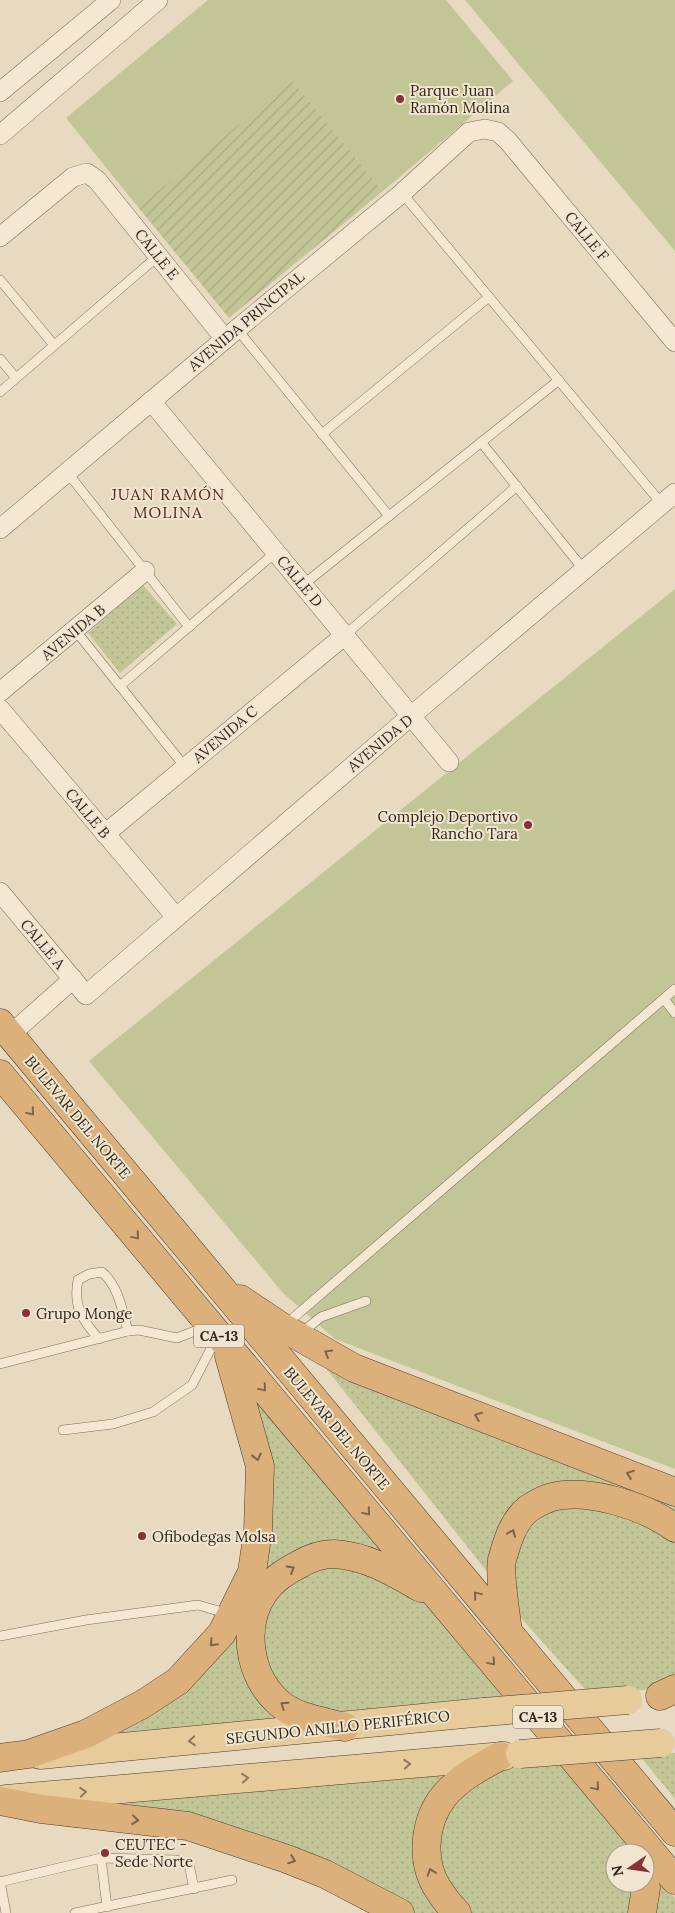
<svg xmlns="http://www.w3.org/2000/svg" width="675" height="1913" font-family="Lora,serif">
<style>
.grass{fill:url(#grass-dots)}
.garden{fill:url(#garden-furrows)}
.pitch{fill:#c2c596}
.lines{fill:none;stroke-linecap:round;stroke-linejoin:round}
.service-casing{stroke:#7f6c5a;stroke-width:10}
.minor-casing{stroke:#7f6c5a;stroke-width:20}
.primary-casing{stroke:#4d3b2e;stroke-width:29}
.trunk-casing{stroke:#4d3b2e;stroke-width:29}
.service{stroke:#f4e8d3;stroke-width:9}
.minor{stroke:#f4e8d3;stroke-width:19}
.primary{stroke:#e8cb9b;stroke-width:28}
.trunk{stroke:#dcb07a;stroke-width:28}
.primary-bridge-casing{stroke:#4d3b2e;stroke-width:29;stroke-linecap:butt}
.primary-bridge{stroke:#e8cb9b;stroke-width:28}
.oneway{stroke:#7e6447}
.oneway2{stroke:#8c785c}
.poi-dot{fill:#883137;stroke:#f0e5cf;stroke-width:2}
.labels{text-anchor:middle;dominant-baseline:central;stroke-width:4;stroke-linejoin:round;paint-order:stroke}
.shield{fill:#f0e5cf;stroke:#6a5f52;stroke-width:1}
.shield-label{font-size:14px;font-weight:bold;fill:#31251d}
.poi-label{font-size:15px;fill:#31251d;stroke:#f0e5cf;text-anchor:start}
.street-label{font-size:15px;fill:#31251d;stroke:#f0e5cf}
.neighbourhood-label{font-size:16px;letter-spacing:1px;fill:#592921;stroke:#f0e5cf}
</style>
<defs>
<pattern id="grass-dots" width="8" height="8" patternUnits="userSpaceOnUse" patternTransform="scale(1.25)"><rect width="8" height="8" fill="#c2c596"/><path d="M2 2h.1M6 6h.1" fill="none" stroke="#a7a981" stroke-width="1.8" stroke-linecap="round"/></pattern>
<pattern id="garden-furrows" width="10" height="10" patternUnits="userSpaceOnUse" patternTransform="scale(1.25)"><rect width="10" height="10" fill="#c2c596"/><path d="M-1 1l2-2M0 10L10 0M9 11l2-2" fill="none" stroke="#a7a981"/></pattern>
</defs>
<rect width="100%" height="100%" fill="#e8dac1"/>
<g class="grass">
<path d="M 143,585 L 177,624 L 120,673 L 88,633 Z"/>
<path d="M 317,1357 L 675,1498 L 675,1520 L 666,1512 L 525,1503 L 496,1583 Z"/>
<path d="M 242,1379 L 401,1570 L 322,1548 L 246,1620 L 295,1719 L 107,1738 L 174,1692 L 260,1566 Z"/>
<path d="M 553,1505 L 615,1508 L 675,1538 L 675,1682 L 664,1688 L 590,1695 L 504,1599 L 519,1531 Z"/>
<path d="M 347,1563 L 424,1598 L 511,1704 L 343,1721 L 299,1708 L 269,1682 L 258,1626 L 288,1577 Z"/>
<path d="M 675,1753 L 675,1799 L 640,1756 Z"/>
<path d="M 559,1763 L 632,1847 L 633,1853 L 615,1853 L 615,1883 L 638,1883 L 635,1913 L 468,1913 L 442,1884 L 434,1837 L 438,1816 L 498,1767 Z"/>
<path d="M 465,1769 L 431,1801 L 449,1913 L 414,1913 L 329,1868 L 194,1821 L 110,1799 Z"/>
<path d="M 649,1867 L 675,1898 L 675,1913 L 649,1913 Z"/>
</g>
<path class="garden" d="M 292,80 L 383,191 L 229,318 L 138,207 Z"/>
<g class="pitch">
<path d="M 208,0 L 446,0 L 513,81 L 383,191 L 292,80 L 138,207 L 66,118 Z"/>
<path d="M 465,0 L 675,0 L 675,251 Z"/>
<path d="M 675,589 L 675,1469 L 335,1339 L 283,1293 L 89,1061 Z"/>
</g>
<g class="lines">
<defs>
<g id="service">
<path d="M 402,193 L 662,504"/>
<path d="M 0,280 L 54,345"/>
<path d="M 237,329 L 389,516"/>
<path d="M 0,359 L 16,378"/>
<path d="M 0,392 L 158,256"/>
<path d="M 322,434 L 489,297"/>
<path d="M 481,442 L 584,570"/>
<path d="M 67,472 L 189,627"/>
<path d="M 304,584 L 559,380"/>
<path d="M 75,630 L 185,767"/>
<path d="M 345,635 L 517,486"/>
<path d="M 120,686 L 276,552"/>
<path d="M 664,999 L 675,1013"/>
<path d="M 285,1325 L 675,989"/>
<path d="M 300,1334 L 321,1317 L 366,1301"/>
<path d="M 99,1339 C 82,1320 73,1306 78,1280 L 89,1274 L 102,1272 C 119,1287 122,1310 128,1331"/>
<path d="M 0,1364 L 128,1331 L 139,1330 L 177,1338 L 208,1326"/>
<path d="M 63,1430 L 113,1424 L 153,1412 L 192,1385 L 216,1339"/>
<path d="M 0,1636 L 86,1620 L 198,1605 L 229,1614"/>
<path d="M 101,1858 L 107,1907"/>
<path d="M 0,1881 L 6,1913"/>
<path d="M 0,1882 L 101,1858 L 176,1860 L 189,1864 L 194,1889"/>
<path d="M 75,1913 L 232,1880"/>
</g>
<g id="minor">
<path d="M 0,92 L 111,0"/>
<path d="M 0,135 L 158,0"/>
<path d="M 0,237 L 73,177 L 87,173 L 97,180 L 225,339"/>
<path d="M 151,401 L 449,762"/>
<path d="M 0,529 L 225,339 L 402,193 L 469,132 L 485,129 L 498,132 L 508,141 L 675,342"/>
<path d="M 0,692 L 145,571"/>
<path d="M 0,709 L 176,917"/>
<path d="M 105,834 L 345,635"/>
<path d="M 0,892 L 86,995 L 411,716 L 675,493"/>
<path d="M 10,1035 L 73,979"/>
</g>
<g id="primary">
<path d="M 40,1755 L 484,1712"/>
<path d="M 6,1799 L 504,1756"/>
</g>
<g id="trunk">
<path d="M 0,1023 L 675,1832"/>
<path d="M 0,1074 L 675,1880"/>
<path d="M 240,1299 L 282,1327 L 354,1368 L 675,1492"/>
<path d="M 508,1632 C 506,1614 499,1576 502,1560 C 507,1542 513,1521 528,1509 C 534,1505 545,1499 552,1497 C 588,1488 645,1506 675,1528"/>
<path d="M 660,1696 L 675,1689"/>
<path d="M 345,1727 C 323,1721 295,1718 278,1702 C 248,1675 241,1624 265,1591 C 273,1580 286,1571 298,1565 C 308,1559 321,1554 334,1554 C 367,1556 393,1572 421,1588"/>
<path d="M 0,1758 L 29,1754 L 86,1734 L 143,1704 L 178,1681 L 222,1633 L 252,1572 L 258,1531 L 260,1466 L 229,1356"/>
<path d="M 0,1801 L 41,1809 L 188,1826 L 287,1859 L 325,1874 L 400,1913"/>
<path d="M 457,1913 C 450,1906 443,1897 438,1889 C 420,1861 424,1821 444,1796 C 459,1778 480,1767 500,1756"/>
<path d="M 642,1913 L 646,1888 L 645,1881"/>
</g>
</defs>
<use href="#service" class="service-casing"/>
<use href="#minor" class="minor-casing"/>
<use href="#primary" class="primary-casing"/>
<use href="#trunk" class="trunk-casing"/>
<use href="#service" class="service"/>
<use href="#minor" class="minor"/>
<use href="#primary" class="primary"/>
<use href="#trunk" class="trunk"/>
<defs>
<g id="primary-bridge">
<path d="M 484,1712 L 628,1700"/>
<path d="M 520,1754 L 661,1743"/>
</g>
</defs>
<use href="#primary-bridge" class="primary-bridge-casing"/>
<use href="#primary-bridge" class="primary-bridge"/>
</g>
<defs><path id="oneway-chevron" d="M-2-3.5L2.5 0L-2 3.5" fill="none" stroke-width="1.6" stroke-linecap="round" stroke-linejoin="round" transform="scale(1.25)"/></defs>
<g class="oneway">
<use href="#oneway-chevron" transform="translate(31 1112) rotate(50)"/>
<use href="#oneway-chevron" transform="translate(136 1236) rotate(50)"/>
<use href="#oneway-chevron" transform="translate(328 1353) rotate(-150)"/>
<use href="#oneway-chevron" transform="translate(263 1388) rotate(50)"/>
<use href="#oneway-chevron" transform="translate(478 1416) rotate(-159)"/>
<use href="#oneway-chevron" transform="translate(257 1457) rotate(76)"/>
<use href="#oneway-chevron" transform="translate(630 1474) rotate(-159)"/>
<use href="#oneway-chevron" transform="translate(367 1512) rotate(50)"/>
<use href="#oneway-chevron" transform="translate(512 1533) rotate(-68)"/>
<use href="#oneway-chevron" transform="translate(291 1569) rotate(-30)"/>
<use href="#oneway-chevron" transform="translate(477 1595) rotate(-130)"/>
<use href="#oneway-chevron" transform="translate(213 1643) rotate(133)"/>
<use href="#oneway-chevron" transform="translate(492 1662) rotate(50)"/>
<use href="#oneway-chevron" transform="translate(284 1705) rotate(-146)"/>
<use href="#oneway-chevron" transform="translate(596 1787) rotate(50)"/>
<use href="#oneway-chevron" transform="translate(135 1820) rotate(6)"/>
<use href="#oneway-chevron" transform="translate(292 1860) rotate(21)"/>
<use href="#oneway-chevron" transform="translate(431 1872) rotate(-109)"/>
</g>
<g class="oneway2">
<use href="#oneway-chevron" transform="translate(192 1741) rotate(175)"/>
<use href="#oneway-chevron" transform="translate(407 1764) rotate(-5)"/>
<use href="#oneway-chevron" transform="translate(245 1778) rotate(-5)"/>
<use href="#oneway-chevron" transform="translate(83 1792) rotate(-5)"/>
</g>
<g class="poi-dot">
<circle cx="400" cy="99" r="5"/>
<circle cx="528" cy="825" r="5"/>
<circle cx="26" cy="1313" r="5"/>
<circle cx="142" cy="1536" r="5"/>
<circle cx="105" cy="1853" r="5"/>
</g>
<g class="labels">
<g class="shield">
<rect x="194" y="1324.5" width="50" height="23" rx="4"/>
<rect x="513" y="1705.5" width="50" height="23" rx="4"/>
</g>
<g class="shield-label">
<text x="219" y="1336">CA-13</text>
<text x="538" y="1717">CA-13</text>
</g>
<g class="poi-label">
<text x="410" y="90">Parque Juan<tspan x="410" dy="17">Ramón Molina</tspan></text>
<text x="518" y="816" text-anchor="end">Complejo Deportivo<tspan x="518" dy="17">Rancho Tara</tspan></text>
<text x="36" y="1313">Grupo Monge</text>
<text x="152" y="1536">Ofibodegas Molsa</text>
<text x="115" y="1844">CEUTEC -<tspan x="115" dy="17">Sede Norte</tspan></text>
</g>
<g class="street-label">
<text transform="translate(587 236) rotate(50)">CALLE F</text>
<text transform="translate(157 254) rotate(51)">CALLE E</text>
<text transform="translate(246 321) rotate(-40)">AVENIDA PRINCIPAL</text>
<text transform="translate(300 581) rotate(50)">CALLE D</text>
<text transform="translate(73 632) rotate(-40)">AVENIDA B</text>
<text transform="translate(225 734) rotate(-40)">AVENIDA C</text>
<text transform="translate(380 743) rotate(-40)">AVENIDA D</text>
<text transform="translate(88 813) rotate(50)">CALLE B</text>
<text transform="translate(43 944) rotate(50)">CALLE A</text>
<text transform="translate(78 1117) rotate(50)">BULEVAR DEL NORTE</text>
<text transform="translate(337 1428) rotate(50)">BULEVAR DEL NORTE</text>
<text transform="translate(338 1727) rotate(-6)">SEGUNDO ANILLO PERIFÉRICO</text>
</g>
<g class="neighbourhood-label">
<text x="168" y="494">JUAN RAMÓN<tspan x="168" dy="18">MOLINA</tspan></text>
</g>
</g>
<g transform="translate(630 1868) rotate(257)"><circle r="24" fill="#f0e5cf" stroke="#a49888"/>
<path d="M0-4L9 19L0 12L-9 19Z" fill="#883137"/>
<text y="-8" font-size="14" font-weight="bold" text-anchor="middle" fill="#31251d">N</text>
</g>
</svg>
